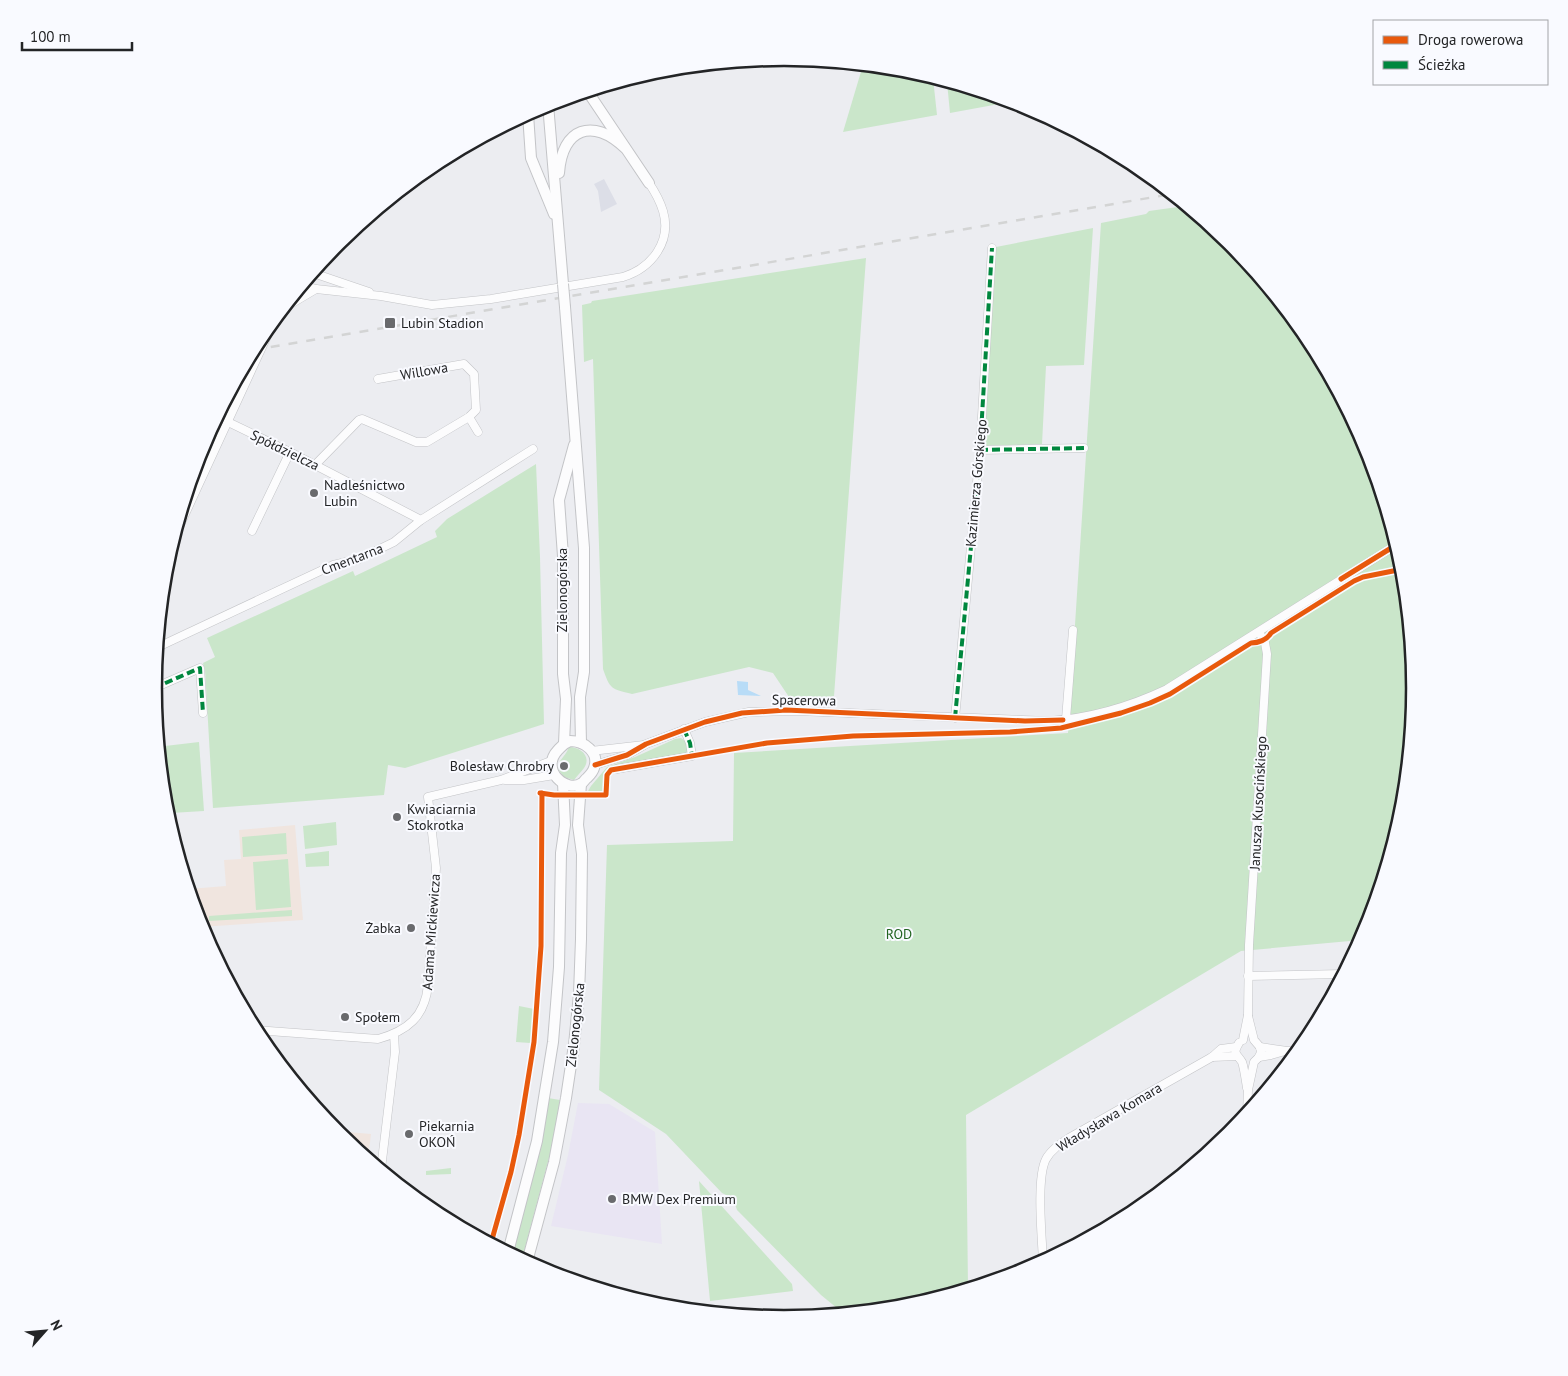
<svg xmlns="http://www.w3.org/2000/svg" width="1568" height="1376" font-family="'PT Sans',sans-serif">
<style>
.commercial{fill:#e9e5f3}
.built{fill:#dcdee7}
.education{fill:#f0e5df}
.green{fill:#cae6ca}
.water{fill:#b8dcf7}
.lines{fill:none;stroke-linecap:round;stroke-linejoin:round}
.minor-casing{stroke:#c3c4c7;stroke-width:9}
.major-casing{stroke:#c3c4c7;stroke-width:12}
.minor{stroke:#fcfcfd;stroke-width:8}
.major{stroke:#fcfcfd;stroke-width:10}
.rail{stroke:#d3d4d4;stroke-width:2.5;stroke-dasharray:9 9;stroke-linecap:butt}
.major-bridge-casing{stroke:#c3c4c7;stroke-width:12;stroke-linecap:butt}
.major-bridge{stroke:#fcfcfd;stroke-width:10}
.quiet{stroke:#00873e;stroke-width:4;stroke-dasharray:8 4;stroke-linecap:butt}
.cycleway-casing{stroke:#f9faff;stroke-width:8}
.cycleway{stroke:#e8590c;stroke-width:5}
.poi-dot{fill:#696a6d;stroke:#f9faff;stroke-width:2}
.labels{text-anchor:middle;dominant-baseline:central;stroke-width:4;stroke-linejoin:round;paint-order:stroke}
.poi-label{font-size:14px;fill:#232426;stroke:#f9faff;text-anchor:start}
.street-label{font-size:14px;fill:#232426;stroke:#f9faff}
.park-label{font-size:14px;fill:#216420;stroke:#f9faff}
.rim{fill:none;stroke:#232426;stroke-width:2.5}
</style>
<rect width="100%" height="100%" fill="#ecedf1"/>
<path class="commercial" d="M 578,1103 L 609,1104 L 655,1132 L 662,1244 L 551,1226 L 568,1155 Z"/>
<path class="built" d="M 604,179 L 617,204 L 601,212 L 598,191 L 594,184 Z"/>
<g class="education">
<path d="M 295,825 L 303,920 L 201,927 L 189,889 L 226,886 L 224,860 L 241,859 L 239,830 Z"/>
<path d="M 336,1131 L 371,1134 L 368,1159 L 338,1134 Z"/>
</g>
<g class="green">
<path d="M 863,65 L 907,70 L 933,78 L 937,115 L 843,132 Z"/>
<path d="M 947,82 L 997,97 L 999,104 L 950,113 Z"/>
<path d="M 1185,206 L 1230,242 L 1308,338 L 1367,447 L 1402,565 L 1414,688 L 1404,790 L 1401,790 L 1401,815 L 1366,930 L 1361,940 L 1241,951 L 966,1115 L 968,1288 L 907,1306 L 843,1313 L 821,1295 L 737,1210 C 734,1200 731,1197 722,1193 L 666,1134 L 599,1090 L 607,845 L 733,841 L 734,753 L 1068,733 L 1101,223 L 1146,214 L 1149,211 Z"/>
<path d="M 1093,228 L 1084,365 L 1046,366 L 1042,444 L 983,446 L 996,247 Z"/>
<path d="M 866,258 L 834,696 L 791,700 L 773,673 L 749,667 L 632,694 C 611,689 610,689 603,669 L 593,359 L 584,362 L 582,305 L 591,303 L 592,301 Z"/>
<path d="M 536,464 L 540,557 L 544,724 L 405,768 L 388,765 L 384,795 L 213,808 L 205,670 L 203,663 L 215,657 L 207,638 L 353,571 L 355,576 L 437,537 L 435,531 L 447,519 Z"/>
<path d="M 681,738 C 686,741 689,746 687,752 L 684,754 L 617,765 L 617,767 C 602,772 604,778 604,792 L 602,793 L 587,793 L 591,786 L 607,767 L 635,757 L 675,739 Z"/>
<path d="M 199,742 L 204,811 L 171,813 L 165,746 Z"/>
<path d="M 569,747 C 580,747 592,756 584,768 C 581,772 577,776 574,780 L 564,777 C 551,763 565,759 569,747 Z"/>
<path d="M 336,822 L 337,845 L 305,849 L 303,826 Z"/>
<path d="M 286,833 L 287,854 L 243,857 L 242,837 Z"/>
<path d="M 329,851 L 329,866 L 306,867 L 305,854 Z"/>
<path d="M 288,859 L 291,907 L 256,910 L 253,862 Z"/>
<path d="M 292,910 L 292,916 L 209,921 L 209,916 Z"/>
<path d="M 519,1006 L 534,1009 L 530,1043 L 516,1042 Z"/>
<path d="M 548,1098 L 560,1100 L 553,1143 L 522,1259 L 511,1253 Z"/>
<path d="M 451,1168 L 451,1174 L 426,1175 L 426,1171 Z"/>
<path d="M 699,1181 L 792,1284 L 793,1291 L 710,1301 Z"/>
</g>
<path class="water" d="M 737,681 L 748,682 L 748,690 L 761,696 L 738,695 Z"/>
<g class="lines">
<defs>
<g id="minor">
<path d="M 313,273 L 369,292"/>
<path d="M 304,284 L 309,287 L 316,289 L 381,296 L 432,305 L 491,299 L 623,277 C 652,268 672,241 663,211 C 660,201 655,192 649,183"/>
<path d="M 284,308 L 316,289"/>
<path d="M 469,417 L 478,432"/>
<path d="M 228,422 L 290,452 L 421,520"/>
<path d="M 980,450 L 1084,448"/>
<path d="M 315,465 L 359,420 L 362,419 L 416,442 L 427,442 L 469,417 L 476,410 L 474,374 L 464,364 L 378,379"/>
<path d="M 252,531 L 290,452"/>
<path d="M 174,538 L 275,319"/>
<path d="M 158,647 L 333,565 L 359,559 L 394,542 L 421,520 L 533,449"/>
<path d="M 154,688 L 200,668 L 203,713"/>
<path d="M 955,718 L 980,450 L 992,248"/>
<path d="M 1066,719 L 1073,630"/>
<path d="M 591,751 L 644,745"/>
<path d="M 595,765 L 627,755 L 646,744 L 705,722 L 749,712 L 798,711 L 1049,721 C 1091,718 1129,707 1167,689 L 1396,545"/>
<path d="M 617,769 L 692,756 L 690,743 L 684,729"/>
<path d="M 505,780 L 524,780 L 554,775"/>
<path d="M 1248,976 L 1343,974"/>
<path d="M 255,1030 L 378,1039 C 407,1031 425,1017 428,985 L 436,868 L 428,797 L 501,780 L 551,761"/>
<path d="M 1243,1040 L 1248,1015 L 1249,945 L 1267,654 L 1265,643 L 1259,632"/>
<path d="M 1239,1043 C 1232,1054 1237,1054 1242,1062 C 1244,1067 1246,1082 1247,1088"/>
<path d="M 1260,1047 L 1287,1051 L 1298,1051"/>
<path d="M 1212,1057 L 1236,1056"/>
<path d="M 1259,1057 L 1271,1055 L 1285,1051"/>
<path d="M 1247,1113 L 1248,1090 L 1254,1062 L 1259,1057 L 1261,1052 L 1260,1047 L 1254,1040 L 1248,1016"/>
<path d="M 381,1169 L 395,1052 L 394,1034"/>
<path d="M 1043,1261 C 1042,1238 1036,1178 1046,1159 C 1051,1150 1060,1144 1069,1138 L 1212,1057 L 1221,1049 L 1236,1047"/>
</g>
<g id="major">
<path d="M 588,92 L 649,183"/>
<path d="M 548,104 L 563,284"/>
<path d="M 528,114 L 531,158 L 554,214"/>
<path d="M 559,173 C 562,128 593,117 625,148"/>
<path d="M 565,307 L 584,548 L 584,672 L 580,697 L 581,743"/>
<path d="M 570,741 C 584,741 600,752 594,768 C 593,772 590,775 587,778 C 585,779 584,782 582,783 C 567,794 539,770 558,750 C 562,746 564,743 570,741 Z"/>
<path d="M 564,743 L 566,699 L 563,674 L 563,556 L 559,500 L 574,445"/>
<path d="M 508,1252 L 537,1141 L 553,1042 L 559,967 L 561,853 L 565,825 L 563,783"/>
<path d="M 527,1262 L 554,1162 L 566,1098 L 574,1045 L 579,994 L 581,939 L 582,854 L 578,825 L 581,784"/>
</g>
</defs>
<use href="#minor" class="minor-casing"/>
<use href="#major" class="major-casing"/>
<use href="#minor" class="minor"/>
<use href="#major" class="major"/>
<path class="rail" d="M 253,350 L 1172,194"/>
<defs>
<path id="major-bridge" d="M 563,284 L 565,307"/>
</defs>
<use href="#major-bridge" class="major-bridge-casing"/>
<use href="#major-bridge" class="major-bridge"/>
<g class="quiet">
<path d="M 980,450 L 1084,448"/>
<path d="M 154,688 L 200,668 L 203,713"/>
<path d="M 955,718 L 980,450 L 992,248"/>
<path d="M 684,729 L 690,743 L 692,756"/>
</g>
<defs>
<g id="cycleway">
<path d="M 1341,579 L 1396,545"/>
<path d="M 595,765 L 627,755 L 646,744 L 705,722 L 742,713 L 786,710 L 1025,721 L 1063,720"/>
<path d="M 540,793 L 554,795 L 606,795 L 607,775 L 611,770 L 767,743 L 853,736 L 1010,732 L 1061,728 L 1121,713 L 1150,703 L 1170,694 L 1251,643 C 1258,643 1267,640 1271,633 L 1354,581 L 1363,577 L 1403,569"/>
<path d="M 491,1243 L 511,1172 L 519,1135 L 534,1042 L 541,946 L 542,793"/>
</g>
</defs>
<use href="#cycleway" class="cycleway-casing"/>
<use href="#cycleway" class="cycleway"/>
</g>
<g class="poi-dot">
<rect x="384" y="317" width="12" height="12" rx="2.5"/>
<circle cx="314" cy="493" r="5"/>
<circle cx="564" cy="766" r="5"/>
<circle cx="397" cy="817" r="5"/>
<circle cx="411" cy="928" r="5"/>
<circle cx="345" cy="1017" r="5"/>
<circle cx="409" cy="1134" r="5"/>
<circle cx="612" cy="1199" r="5"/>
</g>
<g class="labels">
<g class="poi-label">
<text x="401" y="323">Lubin Stadion</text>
<text x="324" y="485">Nadleśnictwo<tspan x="324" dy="16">Lubin</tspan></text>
<text x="554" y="766" text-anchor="end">Bolesław Chrobry</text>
<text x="407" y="809">Kwiaciarnia<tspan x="407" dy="16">Stokrotka</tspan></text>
<text x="401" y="928" text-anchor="end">Żabka</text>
<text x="355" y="1017">Społem</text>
<text x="419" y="1126">Piekarnia<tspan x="419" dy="16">OKOŃ</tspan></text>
<text x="622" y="1199">BMW Dex Premium</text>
</g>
<g class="street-label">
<text transform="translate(424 371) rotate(-10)">Willowa</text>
<text transform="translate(285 450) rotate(26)">Spółdzielcza</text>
<text transform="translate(976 483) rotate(-85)">Kazimierza Górskiego</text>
<text transform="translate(352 559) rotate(-21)">Cmentarna</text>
<text transform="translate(562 590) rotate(-90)">Zielonogórska</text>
<text transform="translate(804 700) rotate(1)">Spacerowa</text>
<text transform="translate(1258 803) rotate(-87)">Janusza Kusocińskiego</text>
<text transform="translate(431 932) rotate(-86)">Adama Mickiewicza</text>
<text transform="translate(575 1025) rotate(-84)">Zielonogórska</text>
<text transform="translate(1109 1117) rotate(-31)">Władysława Komara</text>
</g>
<g class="park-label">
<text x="899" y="934">ROD</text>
</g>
</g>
<path d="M0 0H1568V1376H0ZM162 688a622 622 0 1 1 1244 0a622 622 0 1 1-1244 0Z" fill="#f9faff" fill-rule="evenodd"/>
<path class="rim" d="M162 688a622 622 0 1 1 1244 0a622 622 0 1 1-1244 0Z"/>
<rect x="1373" y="20" width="175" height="65" fill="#f9faff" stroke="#a3a4a8"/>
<rect x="1383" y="36" width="25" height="8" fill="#e8590c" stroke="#a3a4a8"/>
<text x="1418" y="45" font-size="15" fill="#232426">Droga rowerowa</text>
<rect x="1383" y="61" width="25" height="8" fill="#00873e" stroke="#a3a4a8"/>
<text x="1418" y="70" font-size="15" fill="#232426">Ścieżka</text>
<g transform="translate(45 1331) rotate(63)" stroke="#f9faff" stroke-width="4" paint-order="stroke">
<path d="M0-4L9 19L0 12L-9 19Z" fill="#232426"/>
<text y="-8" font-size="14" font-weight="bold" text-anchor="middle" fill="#232426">N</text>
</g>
<path d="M22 42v8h110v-8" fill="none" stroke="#232426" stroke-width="2.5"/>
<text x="30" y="42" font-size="15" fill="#232426" stroke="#f9faff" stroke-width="4" paint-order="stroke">100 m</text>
</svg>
